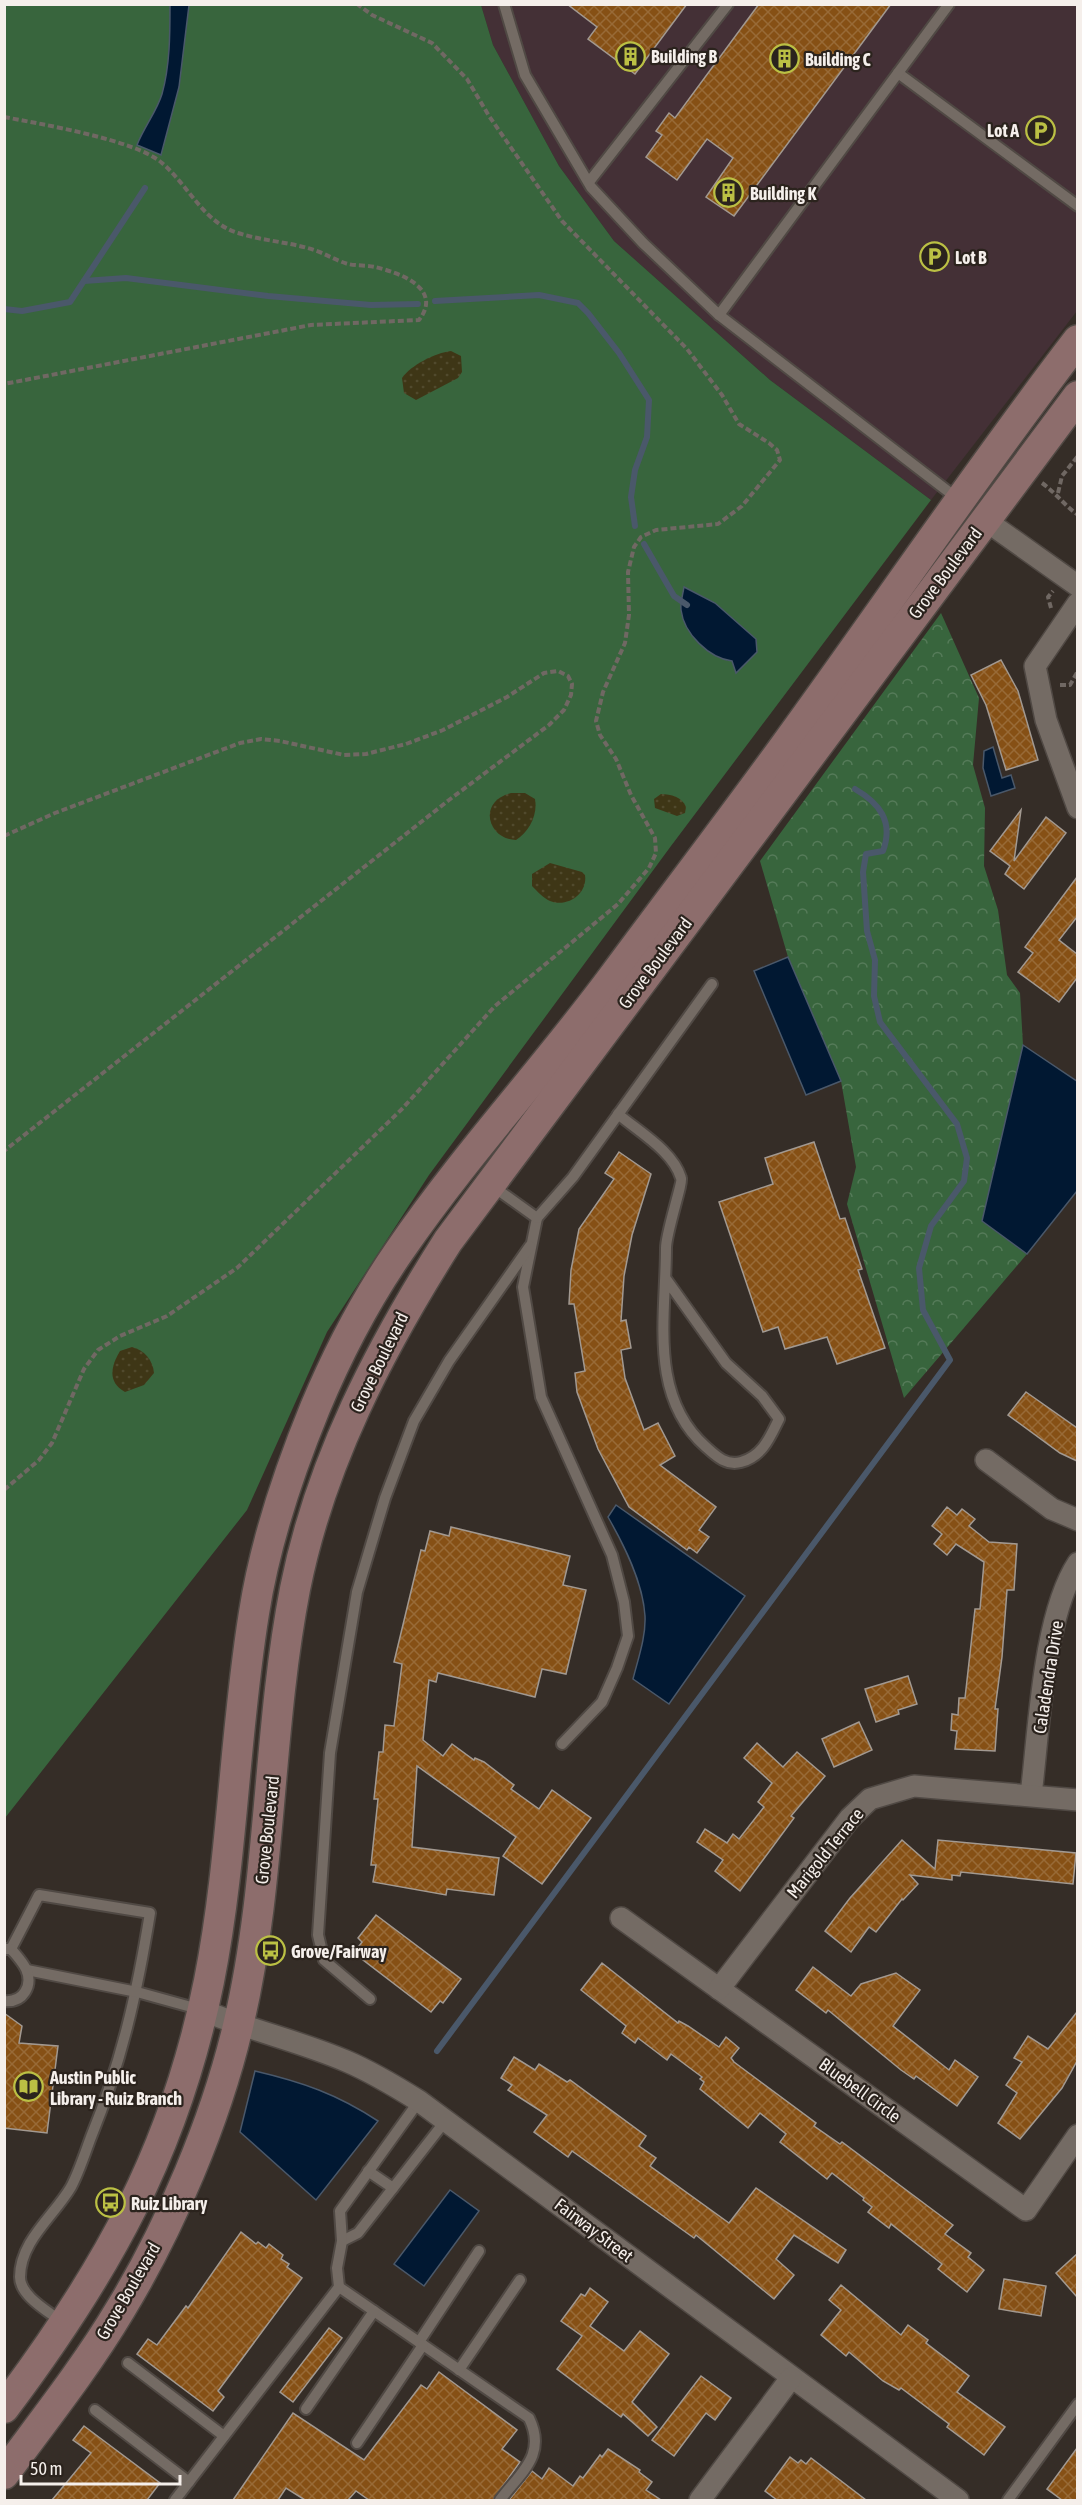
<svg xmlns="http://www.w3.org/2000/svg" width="1082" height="2505" font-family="'Asap Condensed',sans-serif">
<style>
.education{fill:#443036}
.green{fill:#38653d}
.forest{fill:url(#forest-crowns)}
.sand{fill:url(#sand-dots)}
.water{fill:#011832;stroke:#4a586a;stroke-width:1.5}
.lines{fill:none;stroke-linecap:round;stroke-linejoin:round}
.stream{stroke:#4a586a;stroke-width:6}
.building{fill:url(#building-cross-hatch);stroke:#a29991;stroke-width:1.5}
.lane-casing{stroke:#504944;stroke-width:14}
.street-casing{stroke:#504944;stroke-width:24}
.secondary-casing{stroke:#504944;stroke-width:33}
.path{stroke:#706863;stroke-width:4;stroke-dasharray:6 3;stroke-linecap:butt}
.lane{stroke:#746b64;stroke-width:10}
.street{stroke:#746b64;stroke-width:21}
.secondary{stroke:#8d6d6c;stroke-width:30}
.labels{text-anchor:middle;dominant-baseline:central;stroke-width:4.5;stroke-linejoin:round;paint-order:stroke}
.poi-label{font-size:18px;font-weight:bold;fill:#f5efeb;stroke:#2b231d;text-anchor:start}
.street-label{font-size:18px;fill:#f5efeb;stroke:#2b231d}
</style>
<defs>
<pattern id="forest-crowns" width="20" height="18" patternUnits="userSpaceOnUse" patternTransform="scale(1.5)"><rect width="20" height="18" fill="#38653d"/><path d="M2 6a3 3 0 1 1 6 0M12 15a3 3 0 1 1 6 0" fill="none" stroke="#557b59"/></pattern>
<pattern id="sand-dots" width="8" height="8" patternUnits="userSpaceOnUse" patternTransform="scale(1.5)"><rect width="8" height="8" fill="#3e3616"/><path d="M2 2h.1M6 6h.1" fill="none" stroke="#514a2d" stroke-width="1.8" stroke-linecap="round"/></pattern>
<pattern id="building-cross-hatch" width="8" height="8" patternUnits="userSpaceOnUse" patternTransform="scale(1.5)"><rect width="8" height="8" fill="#865015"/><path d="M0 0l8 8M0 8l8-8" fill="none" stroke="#986a37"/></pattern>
</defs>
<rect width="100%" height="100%" fill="#352d27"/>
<path class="education" d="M 481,5 L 1077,5 L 1077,311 L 931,500 L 770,380 L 614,241 L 559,166 L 493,45 Z"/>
<path class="green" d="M 5,5 L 481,5 L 493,45 L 559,166 L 614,241 L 770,380 L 931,500 L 671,846 L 429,1175 L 327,1332 L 247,1510 L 5,1818 Z"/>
<path class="forest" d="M 941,613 L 979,698 L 973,765 L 985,808 L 984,866 L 998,910 L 1007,975 L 1020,993 L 1023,1045 L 982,1221 L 1027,1254 L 904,1398 L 847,1204 L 856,1167 L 841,1081 L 788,957 L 760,861 Z"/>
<g class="sand">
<path d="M 451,351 L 461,356 L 462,372 L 458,378 L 416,400 L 404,393 L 402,378 C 411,365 435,353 451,351 Z"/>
<path d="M 511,793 L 525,793 L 535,799 C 538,815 529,832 516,840 C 489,840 476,802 511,793 Z"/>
<path d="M 661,794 C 671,794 682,797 686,807 L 685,813 L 677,816 L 655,808 L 654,799 Z"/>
<path d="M 550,863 L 582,872 L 585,875 C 588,894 567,908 550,901 C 543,898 537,891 532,886 L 532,874 Z"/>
<path d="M 132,1347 C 144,1350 153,1360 154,1373 L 144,1385 L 125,1392 C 107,1382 111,1366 120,1351 Z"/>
</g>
<g class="water">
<path d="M 170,5 L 189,5 L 179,87 L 161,155 L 137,145 C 144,127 157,111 162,94 C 170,66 170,33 170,5 Z"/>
<path d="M 684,587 L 715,603 L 756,639 L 757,652 L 736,673 L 732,661 C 709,658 684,634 681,610 C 680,603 683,594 684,587 Z"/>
<path d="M 993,747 L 1002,778 L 1011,775 L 1015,788 L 991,796 L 983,768 L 984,751 Z"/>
<path d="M 788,957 L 841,1081 L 806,1095 L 754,971 Z"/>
<path d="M 1023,1045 L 1078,1082 L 1077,1191 L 1027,1254 L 982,1221 Z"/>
<path d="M 616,1505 L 745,1596 L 669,1704 L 633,1679 C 638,1659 646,1637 645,1616 C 643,1582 624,1545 608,1517 Z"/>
<path d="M 255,2071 C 302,2082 337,2094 378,2121 L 316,2200 L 240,2132 Z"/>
<path d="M 450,2190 L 479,2211 L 424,2286 L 394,2264 Z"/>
</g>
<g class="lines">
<g class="stream">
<path d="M 84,281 L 126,278 L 268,296 L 371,305 L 418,304"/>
<path d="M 435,301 L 539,295 L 578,303 L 588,313 L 619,353 L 649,400 L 647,437 L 635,470 L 631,497 L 635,526"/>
<path d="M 4,309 L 22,311 L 70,302 L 145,188"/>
<path d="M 644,544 L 674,596 L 687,605"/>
<path d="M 437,2051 L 950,1360 L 923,1310 L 919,1268 L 931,1226 L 964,1181 L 967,1158 L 957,1124 L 880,1022 L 874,996 L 875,960 L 867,931 L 863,872 L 866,854 L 883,851 C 894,821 879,803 855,789"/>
</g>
</g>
<g class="building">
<path d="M 567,4 L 687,4 L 635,74 L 588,39 L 597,27 Z"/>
<path d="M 759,4 L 891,4 L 734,216 L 706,197 L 733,158 L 707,139 L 677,180 L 646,157 L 662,135 L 656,131 L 669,113 L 675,118 Z"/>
<path d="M 1001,660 L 1018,691 L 1038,760 L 1006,770 L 986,705 L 971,675 Z"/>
<path d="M 1021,810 L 1014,861 L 1046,817 L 1066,833 L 1024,889 L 1005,874 L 1010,866 L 990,851 Z"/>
<path d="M 1077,877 L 1077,917 L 1059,940 L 1077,954 L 1077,978 L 1059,1002 L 1018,972 L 1033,953 L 1025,947 Z"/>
<path d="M 814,1142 L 840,1219 L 845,1218 L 862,1269 L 858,1270 L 885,1348 L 837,1364 L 827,1337 L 785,1349 L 778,1327 L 763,1332 L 719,1202 L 773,1184 L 765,1158 Z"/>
<path d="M 619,1152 L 651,1174 L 632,1235 L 624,1276 L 621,1321 L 626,1320 L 631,1348 L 621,1350 L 625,1378 L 644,1430 L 658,1423 L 675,1456 L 660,1465 L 716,1507 L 699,1530 L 709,1537 L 697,1553 L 689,1547 L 687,1550 L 629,1507 L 598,1449 L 577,1392 L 575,1373 L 585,1371 L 574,1304 L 569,1304 L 571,1270 L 579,1229 L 614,1179 L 605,1173 Z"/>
<path d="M 1026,1392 L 1077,1428 L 1077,1461 L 1060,1453 L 1008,1415 Z"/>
<path d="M 947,1507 L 957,1515 L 962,1509 L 975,1519 L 969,1526 L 989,1542 L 1017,1544 L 1014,1590 L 1007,1590 L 1002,1657 L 995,1709 L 998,1709 L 995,1751 L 955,1749 L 957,1731 L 951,1730 L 952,1714 L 958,1715 L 959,1698 L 965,1698 L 975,1609 L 980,1609 L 984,1562 L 956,1544 L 947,1555 L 934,1544 L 942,1534 L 932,1526 Z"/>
<path d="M 451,1527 L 570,1556 L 563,1585 L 586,1590 L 566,1674 L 542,1669 L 535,1697 L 438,1673 L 436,1682 L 429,1680 L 423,1740 L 443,1756 L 452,1744 L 474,1760 L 475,1758 L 484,1762 L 514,1785 L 511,1789 L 539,1809 L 552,1790 L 591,1818 L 542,1884 L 503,1856 L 516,1837 L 417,1766 L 412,1847 L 499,1858 L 494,1895 L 447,1889 L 446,1895 L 373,1882 L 376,1865 L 371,1865 L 378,1799 L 374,1799 L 379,1752 L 383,1752 L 385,1725 L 394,1726 L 402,1664 L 394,1662 L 421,1550 L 425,1551 L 430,1531 L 449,1536 Z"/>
<path d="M 908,1676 L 917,1704 L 898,1710 L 899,1714 L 876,1722 L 865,1689 Z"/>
<path d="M 859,1722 L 872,1750 L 834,1767 L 822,1739 Z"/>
<path d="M 757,1743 L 783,1767 L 797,1752 L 825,1776 L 791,1816 L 794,1818 L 740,1891 L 715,1871 L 723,1860 L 697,1842 L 705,1829 L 727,1843 L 733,1834 L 739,1839 L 764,1807 L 758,1802 L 772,1783 L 744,1758 Z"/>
<path d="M 902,1840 L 935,1869 L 938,1840 L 1076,1853 L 1073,1884 L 961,1872 L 960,1876 L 952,1875 L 952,1880 L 910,1875 L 918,1884 L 903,1900 L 902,1899 L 876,1932 L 869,1927 L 851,1952 L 825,1931 L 850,1898 Z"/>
<path d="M 376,1915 L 461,1979 L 443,2003 L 440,2001 L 431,2012 L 354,1953 L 362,1942 L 358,1938 Z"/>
<path d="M 602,1963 L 678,2023 L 679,2021 L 688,2026 L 719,2047 L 726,2037 L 739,2048 L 731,2058 L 734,2062 L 816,2123 L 814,2126 L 840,2144 L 842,2142 L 953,2225 L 945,2234 L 971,2253 L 968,2257 L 984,2270 L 967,2292 L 938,2269 L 942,2264 L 891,2224 L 889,2228 L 868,2212 L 872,2207 L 863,2200 L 864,2198 L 832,2173 L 827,2179 L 780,2142 L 786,2134 L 760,2113 L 748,2128 L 700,2089 L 704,2082 L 700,2079 L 702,2077 L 671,2054 L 667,2060 L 638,2038 L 635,2043 L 622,2033 L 626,2026 L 581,1990 Z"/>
<path d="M 813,1967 L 851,1996 L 861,1984 L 896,1973 L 920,1990 L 893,2026 L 949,2070 L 955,2060 L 978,2077 L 957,2106 L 916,2076 L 914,2079 L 901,2070 L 828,2010 L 826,2013 L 796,1990 Z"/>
<path d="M 1077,2012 L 1077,2061 L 1062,2088 L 1020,2139 L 998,2123 L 1017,2093 L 1006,2085 L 1022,2062 L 1014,2058 L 1028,2036 L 1048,2049 Z"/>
<path d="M 4,2013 L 22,2026 L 19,2043 L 58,2046 L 47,2133 L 4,2128 Z"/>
<path d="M 514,2057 L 535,2070 L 539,2064 L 567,2082 L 570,2080 L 646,2136 L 639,2146 L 656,2158 L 650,2166 L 729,2223 L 756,2188 L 846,2250 L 838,2263 L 794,2235 L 776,2259 L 794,2275 L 774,2299 L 696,2235 L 694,2238 L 572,2151 L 568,2157 L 534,2132 L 547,2115 L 508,2090 L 512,2085 L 501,2078 Z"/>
<path d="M 241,2232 L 256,2244 L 258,2242 L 266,2248 L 269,2244 L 283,2255 L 281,2259 L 289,2264 L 287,2267 L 302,2278 L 218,2391 L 224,2397 L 213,2411 L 137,2354 L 148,2339 L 157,2345 L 186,2306 L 188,2308 Z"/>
<path d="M 1077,2254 L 1077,2297 L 1056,2273 Z"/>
<path d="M 1004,2279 L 1046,2286 L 1041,2316 L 999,2309 Z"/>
<path d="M 841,2285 L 901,2335 L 908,2325 L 928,2340 L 926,2343 L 969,2376 L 957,2392 L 1005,2427 L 984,2455 L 947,2427 L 949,2424 L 901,2388 L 899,2390 L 883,2381 L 849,2352 L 846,2356 L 821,2335 L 841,2310 L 829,2300 Z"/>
<path d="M 590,2288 L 608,2302 L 590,2326 L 624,2351 L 640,2331 L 669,2354 L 632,2402 L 657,2427 L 648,2436 L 623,2414 L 621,2417 L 557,2369 L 582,2336 L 561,2321 L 581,2294 L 585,2296 Z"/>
<path d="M 329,2328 L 342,2338 L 293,2402 L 280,2392 Z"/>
<path d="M 439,2372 L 517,2430 L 502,2449 L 520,2462 L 493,2500 L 369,2500 L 356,2491 L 348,2500 L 305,2500 L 286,2488 L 278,2500 L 233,2500 L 293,2413 L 364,2460 L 421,2385 L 427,2389 Z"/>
<path d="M 701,2376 L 731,2398 L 715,2420 L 706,2413 L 674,2456 L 652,2440 Z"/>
<path d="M 84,2426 L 160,2483 L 147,2500 L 52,2500 L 91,2453 L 73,2440 Z"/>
<path d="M 1077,2448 L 1077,2500 L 1062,2500 L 1047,2489 Z"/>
<path d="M 608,2449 L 640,2470 L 639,2472 L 652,2482 L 646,2490 L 661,2500 L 509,2500 L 532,2471 L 542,2479 L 549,2468 L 573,2486 L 580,2476 L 583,2478 L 600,2455 L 602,2457 Z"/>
<path d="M 790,2457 L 798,2463 L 801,2460 L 806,2464 L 811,2458 L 866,2500 L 777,2500 L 765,2491 Z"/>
</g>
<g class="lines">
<defs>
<g id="lane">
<path d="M 504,4 L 525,75 L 591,187 L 643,243 L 719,315 L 958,499"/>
<path d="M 898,73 L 1078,206"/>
<path d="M 589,182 L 728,4"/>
<path d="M 719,315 L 949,4"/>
<path d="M 618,1114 C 639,1132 673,1151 681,1178 C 683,1183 666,1232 666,1248 C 666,1315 648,1396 706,1447 C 716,1456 726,1466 741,1462 C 763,1456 770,1437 779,1419 L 762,1396 L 726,1363 L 666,1279"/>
<path d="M 491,1185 L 537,1218 L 523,1287 L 541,1397 L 612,1555 L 624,1602 L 628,1636 L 617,1668 L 602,1702 L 562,1744"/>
<path d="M 537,1218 L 573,1177 L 712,984"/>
<path d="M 11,1949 L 39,1895 L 150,1913 C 137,1993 122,2061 91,2137 C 85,2153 79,2172 71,2187 C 54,2216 20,2241 20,2277 C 20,2296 48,2311 62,2322"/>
<path d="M 27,1970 L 137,1992 L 202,2010"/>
<path d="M 370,1999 L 324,1960 L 318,1935 L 330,1753 L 357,1592 L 385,1498 L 414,1421 L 449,1361 L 530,1246"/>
<path d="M 4,2001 C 24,2003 33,1985 26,1969 C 22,1961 16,1955 11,1949 L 5,1949"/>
<path d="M 368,2171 L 393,2188"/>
<path d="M 342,2241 L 358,2233 L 446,2120"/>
<path d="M 339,2287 L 529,2418 C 547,2455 521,2472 500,2500"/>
<path d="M 419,2342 L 479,2251"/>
<path d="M 128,2363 L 224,2436"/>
<path d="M 459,2370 L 520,2280"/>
<path d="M 306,2409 L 374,2311"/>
<path d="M 95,2410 L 189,2482"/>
<path d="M 357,2443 L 423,2345"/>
<path d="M 175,2500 L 339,2287 L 337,2268 L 342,2241 L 340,2211 L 419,2101"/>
<path d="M 1008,2500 L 1078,2404"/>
</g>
<g id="street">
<path d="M 985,520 L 1078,586"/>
<path d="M 1078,603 L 1035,666 L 1046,720 L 1078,808"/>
<path d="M 986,1460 L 1052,1509 L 1078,1520"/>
<path d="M 1031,1795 C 1039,1731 1043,1616 1078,1563"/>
<path d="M 621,1918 L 1026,2210 L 1078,2135"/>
<path d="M 719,1989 L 850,1818 L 870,1799 L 914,1786 L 1078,1800"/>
<path d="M 202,2010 C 249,2030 299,2041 346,2061 C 372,2072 395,2086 419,2101 L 958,2500"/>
<path d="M 700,2500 L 791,2378"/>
</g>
<g id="secondary">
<path d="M 4,2408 C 107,2271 175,2150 209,1981 C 233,1860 234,1735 254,1613 C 265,1542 288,1474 315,1408 C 338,1353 366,1299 400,1250 C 465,1155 544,1070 613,977 C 670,900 728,824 784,747 C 883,611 976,473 1078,340"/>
<path d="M 4,2474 C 44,2420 86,2367 120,2310 C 170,2228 216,2120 238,2026 C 272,1883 267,1733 295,1589 C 320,1463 380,1348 448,1241 L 1078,396"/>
</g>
</defs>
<use href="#lane" class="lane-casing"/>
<use href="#street" class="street-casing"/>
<use href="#secondary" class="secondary-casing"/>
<g class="path">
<path d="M 4,117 C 41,124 136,140 162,163 C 188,185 204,223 238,233 C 263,241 290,242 314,250 C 326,254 337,261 348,264 C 357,266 367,265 375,267 C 401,273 443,289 419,320 L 311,325 L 4,384"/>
<path d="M 1042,483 C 1056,493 1064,505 1078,515"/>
<path d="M 1058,493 L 1062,476 L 1078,456"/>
<path d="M 1051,608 L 1048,597 L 1053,591"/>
<path d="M 1060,685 L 1070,685 L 1078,671"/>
<path d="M 4,836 L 55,813 L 240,743 L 261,739 L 280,741 L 344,755 L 366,754 L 406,744 L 443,730 L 507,697 L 544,673 L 558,671 L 568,676 L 572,684 L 571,695 L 564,710 L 549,725 L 449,800 L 4,1151"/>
<path d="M 4,1490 L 39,1460 L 52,1443 L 84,1369 L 98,1350 L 120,1336 L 167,1316 L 237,1268 L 402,1109 L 495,1006 L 618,904 L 649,868 L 656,853 L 655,838 L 631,795 L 616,759 L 600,735 L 596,721 L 603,692 L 625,643 L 629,615 L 628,572 L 634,547 L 641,537 L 656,530 L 718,524 L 742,506 L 780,460 L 777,450 L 769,443 L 739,424 L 722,395 L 687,349 L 562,221 L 489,116 L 467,79 L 432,43 L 372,15 L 357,4"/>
</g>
<use href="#lane" class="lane"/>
<use href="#street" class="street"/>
<use href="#secondary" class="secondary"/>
</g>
<defs>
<symbol id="building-ring" viewBox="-11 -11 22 22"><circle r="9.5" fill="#2b231d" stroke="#bbc044" stroke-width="1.5"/><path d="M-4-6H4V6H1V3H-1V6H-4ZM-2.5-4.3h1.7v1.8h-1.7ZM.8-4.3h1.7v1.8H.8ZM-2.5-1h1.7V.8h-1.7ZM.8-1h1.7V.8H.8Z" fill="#bbc044"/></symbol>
<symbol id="parking-ring" viewBox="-11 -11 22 22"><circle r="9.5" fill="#2b231d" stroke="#bbc044" stroke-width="1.5"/><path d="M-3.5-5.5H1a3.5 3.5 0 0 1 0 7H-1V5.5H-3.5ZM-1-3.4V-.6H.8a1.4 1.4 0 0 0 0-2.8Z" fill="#bbc044"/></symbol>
<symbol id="bus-ring" viewBox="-11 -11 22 22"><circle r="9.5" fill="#2b231d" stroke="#bbc044" stroke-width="1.5"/><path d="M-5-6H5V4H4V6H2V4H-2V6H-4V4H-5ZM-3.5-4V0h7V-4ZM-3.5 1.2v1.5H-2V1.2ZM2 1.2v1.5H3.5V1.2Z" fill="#bbc044"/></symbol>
<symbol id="library-ring" viewBox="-11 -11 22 22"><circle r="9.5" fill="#2b231d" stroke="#bbc044" stroke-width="1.5"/><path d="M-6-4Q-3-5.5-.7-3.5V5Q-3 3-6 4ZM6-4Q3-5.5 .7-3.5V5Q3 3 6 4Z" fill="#bbc044"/></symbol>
</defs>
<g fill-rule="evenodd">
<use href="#building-ring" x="614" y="40" width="33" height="33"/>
<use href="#building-ring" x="768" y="42" width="33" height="33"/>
<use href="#parking-ring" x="1024" y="114" width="33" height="33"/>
<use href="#building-ring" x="712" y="176" width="33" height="33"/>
<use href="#parking-ring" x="918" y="240" width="33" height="33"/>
<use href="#bus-ring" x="254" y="1934" width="33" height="33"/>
<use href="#library-ring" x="12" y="2070" width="33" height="33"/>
<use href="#bus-ring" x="94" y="2186" width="33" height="33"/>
</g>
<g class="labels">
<g class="poi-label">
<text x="651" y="56">Building B</text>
<text x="805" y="59">Building C</text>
<text x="1019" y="130" text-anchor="end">Lot A</text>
<text x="750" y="193">Building K</text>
<text x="955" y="257">Lot B</text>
<text x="291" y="1951">Grove/Fairway</text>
<text x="50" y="2077">Austin Public<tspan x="50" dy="21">Library - Ruiz Branch</tspan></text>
<text x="131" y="2203">Ruiz Library</text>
</g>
<g class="street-label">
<text transform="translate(945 573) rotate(-53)">Grove Boulevard</text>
<text transform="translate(655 963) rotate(-53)">Grove Boulevard</text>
<text transform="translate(379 1362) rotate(-64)">Grove Boulevard</text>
<text transform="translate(1048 1677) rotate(-81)">Caladendra Drive</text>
<text transform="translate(267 1830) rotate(-84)">Grove Boulevard</text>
<text transform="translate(825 1853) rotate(-51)">Marigold Terrace</text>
<text transform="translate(860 2090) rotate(36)">Bluebell Circle</text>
<text transform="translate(594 2230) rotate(37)">Fairway Street</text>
<text transform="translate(128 2291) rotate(-60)">Grove Boulevard</text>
</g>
</g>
<rect width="1082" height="2505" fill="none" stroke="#f5efeb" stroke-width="12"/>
<path d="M21 2475v9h159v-9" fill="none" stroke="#f5efeb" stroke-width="3"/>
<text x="30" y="2475" font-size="18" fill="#f5efeb" stroke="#2b231d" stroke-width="4.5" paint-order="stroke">50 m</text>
</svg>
